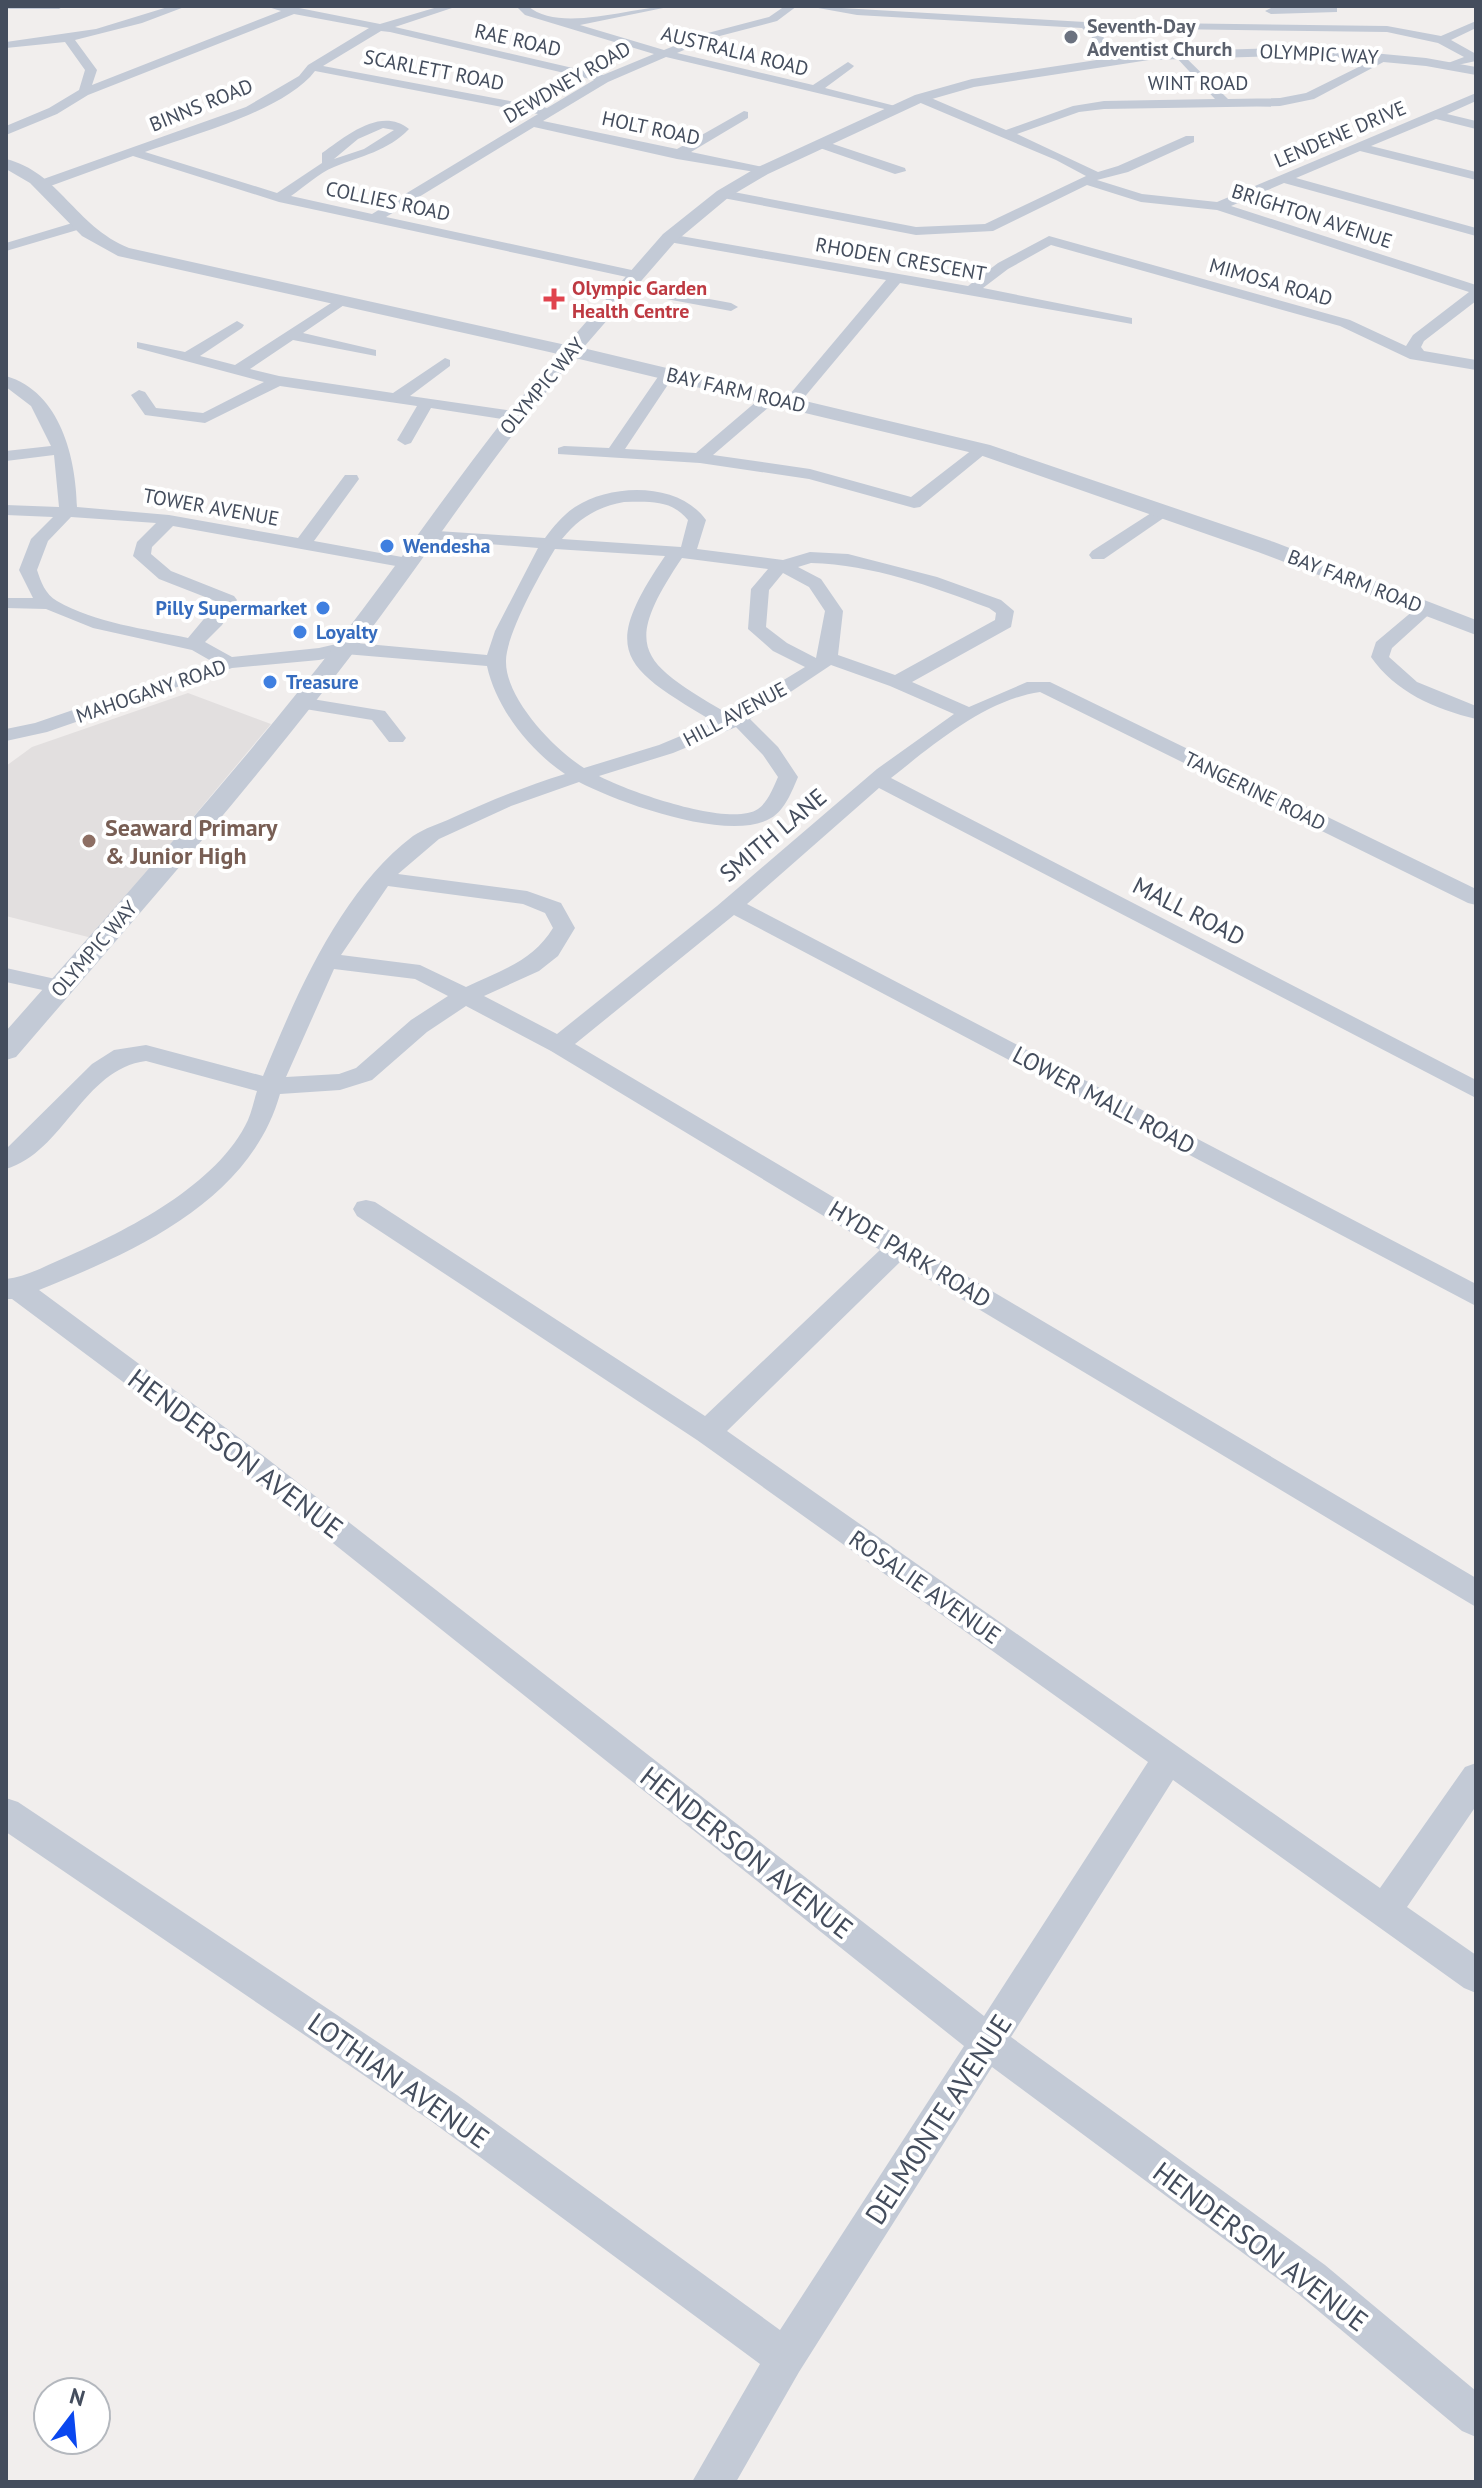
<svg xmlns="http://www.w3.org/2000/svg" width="1482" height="2488" font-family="'PT Sans',sans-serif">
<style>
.education{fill:#e2dfdf}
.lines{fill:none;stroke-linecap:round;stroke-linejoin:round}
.minor{fill:#c3cad6;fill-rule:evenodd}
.tertiary{fill:#c3cad6;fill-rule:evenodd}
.worship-dot{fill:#6b7280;stroke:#fff;stroke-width:3}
.health-dot{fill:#e0444e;stroke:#fff;stroke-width:3}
.shop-dot{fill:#3f7fe0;stroke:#fff;stroke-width:3}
.education-dot{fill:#8d6e63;stroke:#fff;stroke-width:3}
.labels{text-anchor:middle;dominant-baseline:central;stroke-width:8;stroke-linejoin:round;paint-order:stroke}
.far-worship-label{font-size:20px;font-weight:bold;fill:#5b616d;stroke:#fff;text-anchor:start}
.far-street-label{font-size:20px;fill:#444d5d;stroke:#fff}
.far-health-label{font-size:20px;font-weight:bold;fill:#be3a42;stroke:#fff;text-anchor:start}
.far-shop-label{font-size:20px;font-weight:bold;fill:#366cbe;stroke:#fff;text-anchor:start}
.education-label{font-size:24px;font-weight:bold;fill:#785e54;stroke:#fff;text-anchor:start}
.street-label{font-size:24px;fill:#444d5d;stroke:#fff}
.near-street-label{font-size:28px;fill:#444d5d;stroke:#fff}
</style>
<rect width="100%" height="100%" fill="#f1eeed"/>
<path class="education" d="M 188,693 L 271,724 L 92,938 L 6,916 L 6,766 L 32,747 Z"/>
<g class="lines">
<g class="minor">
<path d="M 6,6 L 64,6 L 59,9 L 6,9 Z"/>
<path d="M 171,6 L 187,6 L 142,23 L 75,40 L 97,70 L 92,85 L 281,11 L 265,6 L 294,7 L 380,24 L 441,6 L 458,6 L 395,27 L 603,75 L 654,54 L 525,15 L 516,6 L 528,6 C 560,34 633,6 673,6 L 580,25 L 664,50 L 704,34 L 769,17 L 785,6 L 797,6 L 777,21 L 712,38 L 677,53 L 813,85 L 848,62 L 854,66 L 852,68 L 825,88 L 903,108 L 897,112 L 666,57 L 608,82 L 543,121 L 677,149 L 744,111 L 748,112 L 748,118 L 691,152 L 767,168 L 767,174 L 677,159 L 534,127 L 386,217 L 641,272 L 643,275 L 636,279 L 279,202 L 133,156 L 45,188 L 35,188 L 35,182 L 246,107 L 299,76 L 308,65 L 369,28 L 294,14 L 88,95 L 57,114 L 6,135 L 6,126 L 49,108 L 79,90 L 85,70 L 65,42 L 6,48 L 6,42 L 96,29 ZM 381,31 L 390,32 L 594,80 L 547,108 L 323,66 ZM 315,71 L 538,114 L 372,214 L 291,196 C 304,187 319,173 334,167 C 361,156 388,151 409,129 C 381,106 346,136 322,153 L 322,163 L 277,193 L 145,152 C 192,135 286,110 315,71 ZM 383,128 L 394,130 L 364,149 L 334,159 L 358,139 Z"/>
<path d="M 807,6 L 1085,22 L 1387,26 L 1441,36 L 1476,21 L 1476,28 L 1451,40 L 1476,54 L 1476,61 L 1448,67 L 1448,63 L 1464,57 L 1438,43 L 1387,32 L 1095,28 L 1123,59 L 1117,62 L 1082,28 L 857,15 Z"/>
<path d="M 1333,7 L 1337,8 L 1337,12 L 1271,14 L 1265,11 L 1271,8 Z"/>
<path d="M 1179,51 L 1228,99 L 1280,98 L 1306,93 L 1381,56 L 1391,58 L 1314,99 L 1280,106 L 1104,109 L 1079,112 L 1017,134 L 1098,172 L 1118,166 L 1186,136 L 1194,136 L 1194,142 L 1128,172 L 1097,180 L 1142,194 L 1217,202 L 1476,93 L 1476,101 L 1447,114 L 1476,121 L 1476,129 L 1436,119 L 1371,146 L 1476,172 L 1476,180 L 1360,151 L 1296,178 L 1476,228 L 1476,236 L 1284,183 L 1231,206 L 1476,285 L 1476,301 L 1424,341 L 1421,347 L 1424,351 L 1476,360 L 1476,370 L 1410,359 L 1340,326 L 1051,245 L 1008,269 L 983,288 L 1132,318 L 1132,324 L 900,283 L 797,406 L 791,408 L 783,403 L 785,400 L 886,280 L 669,242 L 662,238 L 669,234 L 968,286 L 998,263 L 1049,236 L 1350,320 L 1406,346 L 1413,335 L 1469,292 L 1217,210 L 1141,202 L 1087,185 L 993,231 L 916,235 L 723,198 L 716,194 L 723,190 L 916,227 L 985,224 L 1086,176 L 1056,160 L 916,101 L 916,95 L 924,95 L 1006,130 L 1073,106 L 1104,101 L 1215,99 L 1175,56 L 1175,52 Z"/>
<path d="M 821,140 L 905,168 L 906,171 L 895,174 L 817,147 L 817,141 Z"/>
<path d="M 79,221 L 86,225 L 84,228 L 6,251 L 6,243 Z"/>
<path d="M 628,284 L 731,303 L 738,307 L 731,311 L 623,291 L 621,288 Z"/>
<path d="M 342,296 L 349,300 L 347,303 L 303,333 L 376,350 L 376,356 L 293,340 L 250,369 L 279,376 L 393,393 L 445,358 L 450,360 L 450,366 L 410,396 L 514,411 L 522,416 L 514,421 L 431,408 L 411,443 L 405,445 L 397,440 L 417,406 L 280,386 L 205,423 L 145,415 L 131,395 L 139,390 L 145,392 L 156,408 L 203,413 L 264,382 L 137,348 L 137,342 L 185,352 L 237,321 L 244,325 L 242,328 L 200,356 L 235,365 Z"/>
<path d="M 667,369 L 675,374 L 625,449 L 696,453 L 764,395 L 770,393 L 778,398 L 776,401 L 713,455 L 810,469 L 911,497 L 977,446 L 989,446 L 991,449 L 920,507 L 914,508 L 809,479 L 700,463 L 558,454 L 558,448 L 564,446 L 609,448 L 662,371 Z"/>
<path d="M 6,376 C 61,392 76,459 77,507 L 169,515 L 298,538 L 345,475 L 357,475 L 359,479 L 314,541 L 413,559 L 416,563 L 413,567 L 407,568 L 173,526 L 152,547 L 151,554 L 171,571 L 234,596 L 237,600 L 222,625 L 205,642 L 232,657 L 319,648 L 345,642 L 487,655 L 495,631 L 538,548 L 428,539 L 422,538 L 419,534 L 422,530 L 545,538 C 554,526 563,515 575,507 C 612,483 679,482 706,520 L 697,549 L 783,560 L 810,552 L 848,554 L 937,577 L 1001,600 L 1014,611 L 1011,627 L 912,682 L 969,707 L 1027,682 L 1050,682 L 1476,889 L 1476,905 L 1468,903 L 1040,692 C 985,700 933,745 891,778 L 1476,1080 L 1476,1098 L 879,788 L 747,904 L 1476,1284 L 1476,1306 L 734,915 L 575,1044 L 1476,1578 L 1476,1607 L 900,1262 L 727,1431 L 1380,1888 L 1465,1767 L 1476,1763 L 1476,1806 L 1407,1907 L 1476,1955 L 1476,1993 L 1464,1988 L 1173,1780 L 1011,2037 L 1325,2265 L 1476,2391 L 1476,2437 L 1462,2431 L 1297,2293 L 992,2067 L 799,2372 L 736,2482 L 692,2482 L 760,2364 L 431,2121 L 6,1832 L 6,1798 L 18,1802 L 457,2095 L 780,2330 L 964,2046 L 245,1473 L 12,1299 L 6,1299 L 6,1279 C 26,1277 45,1266 64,1258 C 126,1231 218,1185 248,1120 C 252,1111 254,1100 257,1091 L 146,1061 C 83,1069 64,1152 6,1169 L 6,1149 L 92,1064 L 114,1050 L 146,1045 L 263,1076 C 296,995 341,890 413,836 C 425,828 439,824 452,818 C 489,801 526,786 565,774 C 530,751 496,708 487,666 L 345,654 L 319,660 L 232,668 L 47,732 L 6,741 L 6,729 L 35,723 L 213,662 L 192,650 L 93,628 L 46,609 L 6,608 L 6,598 L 33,598 L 19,570 L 31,539 L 53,517 L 6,515 L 6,505 L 59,507 L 54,455 L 6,461 L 6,451 L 51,446 L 31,406 L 6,387 ZM 624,502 C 648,502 671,499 688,520 L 681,547 L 562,539 C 579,518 597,507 624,502 ZM 71,517 L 156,523 L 137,542 L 133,556 L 159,579 L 218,602 L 188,638 C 146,629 95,623 57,601 C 45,594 41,582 37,570 L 48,541 ZM 555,549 L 665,556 C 599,653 622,667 714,722 L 659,745 L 584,768 C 554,749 506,699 506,662 C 505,636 541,572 555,549 ZM 682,558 L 768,569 L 751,589 L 748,629 L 773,651 L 805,667 L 728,714 C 641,662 620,650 682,558 ZM 811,563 C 874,565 930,586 989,608 L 996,613 L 995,620 L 895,675 L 838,655 L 843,611 L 821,579 L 798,567 ZM 783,573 L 809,587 L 825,611 L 816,658 L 787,643 L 766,627 L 769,590 ZM 831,665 L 890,686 L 954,714 L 877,769 L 717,906 L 557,1034 L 484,996 L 539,971 L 558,956 L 575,928 L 561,903 L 527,891 L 398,874 L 439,839 L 511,806 L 579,782 C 619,803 730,843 771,818 C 785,810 792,791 798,777 L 778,747 L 750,719 ZM 736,727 L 763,755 L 778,777 C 773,788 768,802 758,809 C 730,828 627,791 599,776 L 673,753 ZM 388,886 L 523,904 L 545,913 L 553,928 C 533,961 500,971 466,987 L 420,965 L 341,955 ZM 334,969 L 415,979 L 448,996 L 411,1020 L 356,1068 L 339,1074 L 286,1077 ZM 466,1006 L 551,1051 L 880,1250 L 705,1416 L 375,1202 L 366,1200 L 357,1202 L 353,1209 L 357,1216 L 697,1440 L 1148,1762 L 984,2016 L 265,1457 L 39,1290 C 134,1252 250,1201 280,1094 L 340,1090 L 372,1080 L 427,1032 Z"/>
<path d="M 1162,506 L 1168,507 L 1171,511 L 1168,515 L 1104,559 L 1092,559 L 1089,555 L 1092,551 Z"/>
<path d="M 1426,604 L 1435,609 L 1392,648 L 1389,657 L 1417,682 L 1476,706 L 1476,719 C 1435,709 1395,692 1371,657 L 1376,642 L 1420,605 Z"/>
<path d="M 300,697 L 385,711 L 406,738 L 403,742 L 389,742 L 372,720 L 293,707 L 290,703 L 293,699 Z"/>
<path d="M 6,968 L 69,982 L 72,987 L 69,992 L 61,994 L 6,982 Z"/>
</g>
<path class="tertiary" d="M 1308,47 L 1426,58 L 1476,67 L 1476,75 L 1426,66 L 1308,55 L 1149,60 L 974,87 L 925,101 L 768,174 L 729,197 L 675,242 L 583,348 L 990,445 L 1274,542 L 1476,620 L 1476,635 L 1258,552 L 977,454 L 575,358 C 494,451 428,555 353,653 C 247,792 130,924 16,1057 L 6,1060 L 6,1031 C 118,904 232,777 337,643 C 412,547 478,445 558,354 L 118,256 L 82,236 L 30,183 L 6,169 L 6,159 C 59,172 75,226 129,248 L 566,345 L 663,234 L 717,191 L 756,168 L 915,95 L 972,79 L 1149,52 Z"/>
</g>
<circle class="worship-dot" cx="1071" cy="37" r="8"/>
<path class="health-dot" d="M550 287h8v8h8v8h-8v8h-8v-8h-8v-8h8z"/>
<g class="shop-dot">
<circle cx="387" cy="546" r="8"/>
<circle cx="323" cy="608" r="8"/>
<circle cx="300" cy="632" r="8"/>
<circle cx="270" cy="682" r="8"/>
</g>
<circle class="education-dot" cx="89" cy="841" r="8"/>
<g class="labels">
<g class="far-worship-label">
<text x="1087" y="26">Seventh-Day<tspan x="1087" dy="23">Adventist Church</tspan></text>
</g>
<g class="far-street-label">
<text transform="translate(518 40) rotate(13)">RAE ROAD</text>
<text transform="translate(735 51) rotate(14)">AUSTRALIA ROAD</text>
<text transform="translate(1319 54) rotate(3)">OLYMPIC WAY</text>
<text transform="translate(434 70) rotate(11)">SCARLETT ROAD</text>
<text transform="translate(567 82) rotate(-30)">DEWDNEY ROAD</text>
<text x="1198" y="83">WINT ROAD</text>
<text transform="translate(201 105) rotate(-22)">BINNS ROAD</text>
<text transform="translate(651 128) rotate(12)">HOLT ROAD</text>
<text transform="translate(1340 134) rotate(-23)">LENDENE DRIVE</text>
<text transform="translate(388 201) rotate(12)">COLLIES ROAD</text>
<text transform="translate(1312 216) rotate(18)">BRIGHTON AVENUE</text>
<text transform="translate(901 259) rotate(10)">RHODEN CRESCENT</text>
<text transform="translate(1271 282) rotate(16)">MIMOSA ROAD</text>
<text transform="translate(542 386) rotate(-50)">OLYMPIC WAY</text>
<text transform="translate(736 390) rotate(13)">BAY FARM ROAD</text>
<text transform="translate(211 507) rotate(10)">TOWER AVENUE</text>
<text transform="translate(1355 581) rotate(21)">BAY FARM ROAD</text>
<text transform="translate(151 691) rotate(-19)">MAHOGANY ROAD</text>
<text transform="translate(735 714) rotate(-28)">HILL AVENUE</text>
<text transform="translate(1255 791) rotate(26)">TANGERINE ROAD</text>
<text transform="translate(94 949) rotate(-49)">OLYMPIC WAY</text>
</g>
<g class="far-health-label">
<text x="572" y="288">Olympic Garden<tspan x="572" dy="23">Health Centre</tspan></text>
</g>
<g class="far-shop-label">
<text x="403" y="546">Wendesha</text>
<text x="307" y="608" text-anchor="end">Pilly Supermarket</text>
<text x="316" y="632">Loyalty</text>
<text x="286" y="682">Treasure</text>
</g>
<g class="education-label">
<text x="105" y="827">Seaward Primary<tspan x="105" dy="28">&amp; Junior High</tspan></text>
</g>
<g class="street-label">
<text transform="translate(773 835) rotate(-40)">SMITH LANE</text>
<text transform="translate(1189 911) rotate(27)">MALL ROAD</text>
<text transform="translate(1104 1100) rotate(28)">LOWER MALL ROAD</text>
<text transform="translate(910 1254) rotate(31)">HYDE PARK ROAD</text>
<text transform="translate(925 1587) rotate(35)">ROSALIE AVENUE</text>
</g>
<g class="near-street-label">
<text transform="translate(236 1453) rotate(37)">HENDERSON AVENUE</text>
<text transform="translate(747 1852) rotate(38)">HENDERSON AVENUE</text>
<text transform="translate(399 2080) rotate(35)">LOTHIAN AVENUE</text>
<text transform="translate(938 2119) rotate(-57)">DELMONTE AVENUE</text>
<text transform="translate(1261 2246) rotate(37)">HENDERSON AVENUE</text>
</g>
</g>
<rect width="1482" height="2488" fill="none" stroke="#444d5d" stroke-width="16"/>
<g transform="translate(72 2416) rotate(16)"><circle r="38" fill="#ffffff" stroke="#b4b8be" stroke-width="2"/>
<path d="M0-6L14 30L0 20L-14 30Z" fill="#0a47ef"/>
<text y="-12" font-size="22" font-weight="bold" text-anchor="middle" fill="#444d5d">N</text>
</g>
</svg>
